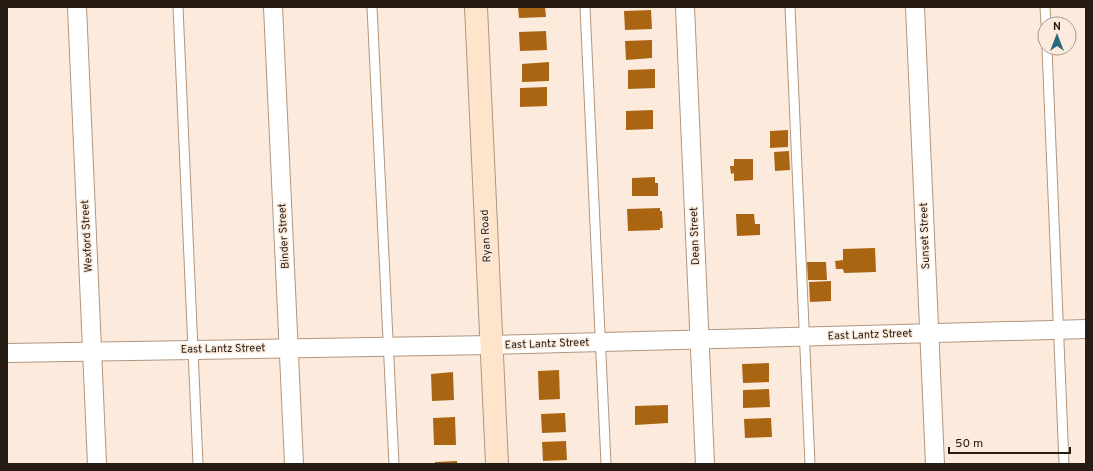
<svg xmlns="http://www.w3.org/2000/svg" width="1093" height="471" font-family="Overpass,sans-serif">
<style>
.building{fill:#aa6513}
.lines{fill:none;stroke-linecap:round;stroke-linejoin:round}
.lane-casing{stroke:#b1967f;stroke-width:11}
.street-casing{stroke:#b1967f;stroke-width:20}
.secondary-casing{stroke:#b1967f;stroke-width:24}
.lane{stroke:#fff;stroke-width:9}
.street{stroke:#fff;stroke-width:18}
.secondary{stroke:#fee4cb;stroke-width:22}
.labels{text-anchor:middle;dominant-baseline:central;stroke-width:3;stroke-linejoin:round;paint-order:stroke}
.street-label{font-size:11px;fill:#261c13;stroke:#fcebdc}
</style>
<rect width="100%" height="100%" fill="#fcebdc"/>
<g class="building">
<path d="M 518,7 L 545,7 L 546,17 L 519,18 Z"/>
<path d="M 651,10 L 652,29 L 625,30 L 624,11 Z"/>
<path d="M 546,31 L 547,50 L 520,51 L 519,32 Z"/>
<path d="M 652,40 L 652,58 L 626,60 L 625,41 Z"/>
<path d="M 549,62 L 549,81 L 522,82 L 522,64 Z"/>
<path d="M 655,69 L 655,88 L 628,89 L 628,70 Z"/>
<path d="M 547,87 L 547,106 L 520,107 L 520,88 Z"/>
<path d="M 653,110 L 653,129 L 626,130 L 626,111 Z"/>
<path d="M 788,130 L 788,147 L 770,148 L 770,131 Z"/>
<path d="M 789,151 L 790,170 L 775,171 L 774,152 Z"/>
<path d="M 734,159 L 753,159 L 753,180 L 734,181 L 734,173 L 731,174 L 730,166 L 734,166 Z"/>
<path d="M 655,177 L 655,183 L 658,183 L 658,196 L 632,196 L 632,178 Z"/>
<path d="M 660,208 L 660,211 L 662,211 L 663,228 L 660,228 L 660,230 L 628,231 L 627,209 Z"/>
<path d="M 736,214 L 754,214 L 755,224 L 760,224 L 760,235 L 737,236 Z"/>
<path d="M 875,248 L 876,272 L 844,273 L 843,269 L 836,269 L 835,261 L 843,260 L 843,249 Z"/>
<path d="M 807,262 L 826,262 L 827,280 L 808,280 Z"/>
<path d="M 831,281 L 831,301 L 810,302 L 809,282 Z"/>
<path d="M 769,363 L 769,382 L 743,383 L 742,364 Z"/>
<path d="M 559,370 L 560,399 L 539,400 L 538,371 Z"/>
<path d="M 453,372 L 454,400 L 432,401 L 431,374 Z"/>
<path d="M 769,389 L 770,407 L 743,408 L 743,390 Z"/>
<path d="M 668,405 L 668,423 L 635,425 L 635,406 Z"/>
<path d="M 565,413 L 566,432 L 542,433 L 541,414 Z"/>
<path d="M 455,417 L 456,445 L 434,445 L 433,418 Z"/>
<path d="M 771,418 L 772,437 L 745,438 L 744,419 Z"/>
<path d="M 566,441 L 567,460 L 543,461 L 542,442 Z"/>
<path d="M 457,461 L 457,464 L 435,464 L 435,462 Z"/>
</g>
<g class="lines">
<defs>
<g id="lane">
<path d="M 178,7 L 198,464"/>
<path d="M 372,7 L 394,464"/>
<path d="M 585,7 L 606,464"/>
<path d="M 790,7 L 810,464"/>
<path d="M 1045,7 L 1046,24"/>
<path d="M 1047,48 L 1064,464"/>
</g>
<g id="street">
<path d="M 77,7 L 97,464"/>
<path d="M 273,7 L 294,464"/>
<path d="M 685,7 L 705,464"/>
<path d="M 915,7 L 935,464"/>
<path d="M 7,353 L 491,345 L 1086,329"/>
</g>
<path id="secondary" d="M 476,7 L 497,464"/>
</defs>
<use href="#lane" class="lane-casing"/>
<use href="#street" class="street-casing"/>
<use href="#secondary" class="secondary-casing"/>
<use href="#lane" class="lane"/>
<use href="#street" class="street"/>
<use href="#secondary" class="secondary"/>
</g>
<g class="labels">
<g class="street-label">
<text transform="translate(87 236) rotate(-93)">Wexford Street</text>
<text transform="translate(284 236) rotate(-93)">Binder Street</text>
<text transform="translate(486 236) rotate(-93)">Ryan Road</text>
<text transform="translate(695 236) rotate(-92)">Dean Street</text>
<text transform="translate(925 236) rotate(-92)">Sunset Street</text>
<text transform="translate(870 335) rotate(-2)">East Lantz Street</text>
<text transform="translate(547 344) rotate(-2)">East Lantz Street</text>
<text transform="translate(223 349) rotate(-1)">East Lantz Street</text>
</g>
</g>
<rect width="1093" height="471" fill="none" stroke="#261c13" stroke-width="16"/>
<g transform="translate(1057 36)"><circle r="19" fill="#fcebdc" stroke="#a6988c"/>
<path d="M0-3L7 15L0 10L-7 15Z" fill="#296a7e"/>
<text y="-6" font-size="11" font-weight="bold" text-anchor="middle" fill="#261c13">N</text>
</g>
<path d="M949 447v6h121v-6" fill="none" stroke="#261c13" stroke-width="2"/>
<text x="955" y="447" font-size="12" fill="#261c13" stroke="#fcebdc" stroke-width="3" paint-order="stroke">50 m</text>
</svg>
